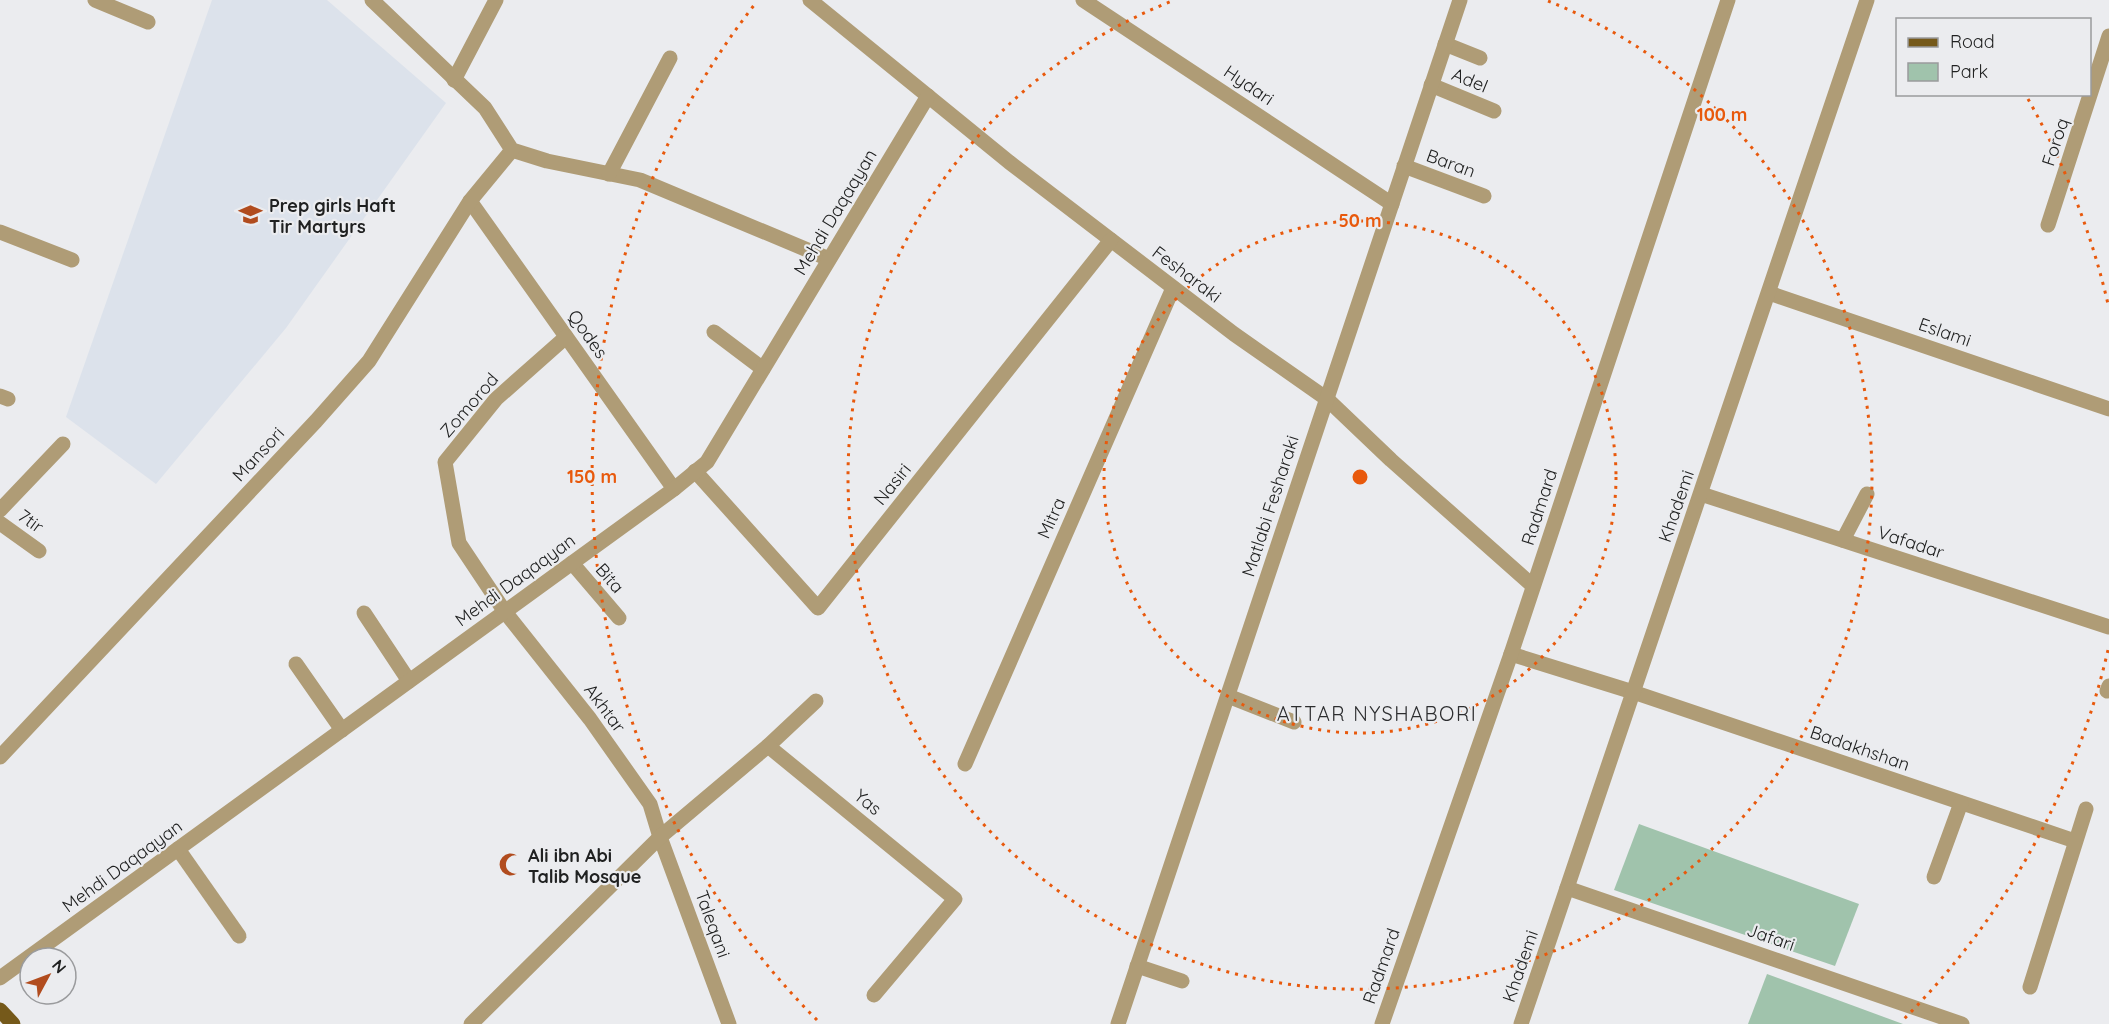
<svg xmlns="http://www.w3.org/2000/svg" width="2109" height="1024" font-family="Quicksand,sans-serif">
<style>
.built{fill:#dce2eb}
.green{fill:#a0c3ac}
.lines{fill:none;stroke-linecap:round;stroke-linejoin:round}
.minor{stroke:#af9c76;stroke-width:15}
.major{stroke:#75591a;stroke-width:15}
.ring{fill:none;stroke:#e8590c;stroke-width:3;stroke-dasharray:3 6}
.labels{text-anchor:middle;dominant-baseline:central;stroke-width:4.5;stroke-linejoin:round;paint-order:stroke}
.street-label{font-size:18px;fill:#202121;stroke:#ebecef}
.poi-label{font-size:18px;font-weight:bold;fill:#202121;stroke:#ebecef;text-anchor:start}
.neighbourhood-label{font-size:20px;letter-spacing:1.5px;fill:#2c2d2f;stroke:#ebecef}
.centre{fill:#e8590c;stroke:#ebecef;stroke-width:3}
.ring-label{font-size:18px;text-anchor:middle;font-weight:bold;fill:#e8590c;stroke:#ebecef;stroke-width:4.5;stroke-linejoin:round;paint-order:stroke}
</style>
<rect width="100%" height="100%" fill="#ebecef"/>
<path class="built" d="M 212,0 L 327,0 L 446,103 L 286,328 L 156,484 L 66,417 Z"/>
<g class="green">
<path d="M 1639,824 L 1859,904 L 1835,966 L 1614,890 Z"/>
<path d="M 1767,974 L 1903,1024 L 1748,1024 Z"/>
</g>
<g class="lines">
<g class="minor">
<path d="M 95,0 L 148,22"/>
<path d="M 372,0 L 485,108 L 512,150 L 547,161 L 640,180 L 829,259"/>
<path d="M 810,0 L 1009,162 L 1234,334 L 1327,399 L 1391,460 L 1533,586"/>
<path d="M 1083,0 L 1392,204"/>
<path d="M 1445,44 L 1480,58"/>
<path d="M 454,80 L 496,0"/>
<path d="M 1431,85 L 1494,111"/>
<path d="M 1404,166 L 1484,196"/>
<path d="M 609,174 L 670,58"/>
<path d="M 470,201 L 674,489"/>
<path d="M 2048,225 L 2109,36"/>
<path d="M 0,232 L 72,260"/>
<path d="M 1769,293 L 2109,409"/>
<path d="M 714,332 L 763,369"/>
<path d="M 566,337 L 496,399 L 445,462 L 459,543 L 505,612 L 590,719 L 650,804 L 660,837 L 729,1024"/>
<path d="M 0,396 L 8,399"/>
<path d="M 695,471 L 818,608 L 1111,240"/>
<path d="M 1701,494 L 2109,627"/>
<path d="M 0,510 L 63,444"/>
<path d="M 0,523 L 39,551"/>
<path d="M 1843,540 L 1867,494"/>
<path d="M 572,563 L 619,618"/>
<path d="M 364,613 L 409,681"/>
<path d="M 1511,654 L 1633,692 L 2075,841"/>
<path d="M 296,664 L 342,730"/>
<path d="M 2107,691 L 2109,686"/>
<path d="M 1228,696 L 1294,722"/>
<path d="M 768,746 L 816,701"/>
<path d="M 0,757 L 316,421 L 369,361 L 470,201 L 512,150"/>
<path d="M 965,764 L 1173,288"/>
<path d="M 178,849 L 239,936"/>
<path d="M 1934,877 L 1961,803"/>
<path d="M 1567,888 L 1962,1024"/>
<path d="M 1137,966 L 1182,981"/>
<path d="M 0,978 L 674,489 L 707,462 L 928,96"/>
<path d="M 2030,987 L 2086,809"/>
<path d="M 471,1024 L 660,837 L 768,746 L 955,899 L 874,995"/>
<path d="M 1118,1024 L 1460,0"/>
<path d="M 1382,1024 L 1511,654 L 1728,0"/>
<path d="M 1521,1024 L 1867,0"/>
</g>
<path class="major" d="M 0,1010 L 13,1024"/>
</g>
<g class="ring">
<circle cx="1360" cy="477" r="256"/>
<path d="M1548 1A512 512 0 1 1 1172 1"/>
<path d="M2108 650A768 768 0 0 1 1903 1020M817 1020A768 768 0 0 1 755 4M2028 99A768 768 0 0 1 2108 304"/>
</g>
<defs>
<symbol id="school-bare" viewBox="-9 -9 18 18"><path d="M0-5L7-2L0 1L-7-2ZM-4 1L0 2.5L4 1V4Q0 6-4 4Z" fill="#b14c1e" stroke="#ebecef" stroke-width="2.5" paint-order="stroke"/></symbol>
<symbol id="mosque-bare" viewBox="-9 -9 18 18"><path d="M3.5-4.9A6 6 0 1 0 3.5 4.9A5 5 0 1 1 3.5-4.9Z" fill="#b14c1e" stroke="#ebecef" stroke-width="2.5" paint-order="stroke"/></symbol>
</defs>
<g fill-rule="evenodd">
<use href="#school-bare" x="234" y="198" width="33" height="33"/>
<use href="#mosque-bare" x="494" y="848" width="33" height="33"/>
</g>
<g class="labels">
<g class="street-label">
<text transform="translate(1470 80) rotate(22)">Adel</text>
<text transform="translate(1249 85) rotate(34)">Hydari</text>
<text transform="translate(2055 142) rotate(-72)">Foroq</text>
<text transform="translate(1451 163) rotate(20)">Baran</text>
<text transform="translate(835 212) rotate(-59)">Mehdi Daqaqyan</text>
<text transform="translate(1187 274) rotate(37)">Fesharaki</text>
<text transform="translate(1945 332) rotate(19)">Eslami</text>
<text transform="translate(588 334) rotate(55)">Qodes</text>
<text transform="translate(469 405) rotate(-49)">Zomorod</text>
<text transform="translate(258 454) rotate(-47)">Mansori</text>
<text transform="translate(892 484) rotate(-51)">Nasiri</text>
<text transform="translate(1270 506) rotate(-72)">Matlabi Fesharaki</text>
<text transform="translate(1676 506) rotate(-71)">Khademi</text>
<text transform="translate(1539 507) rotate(-72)">Radmard</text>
<text transform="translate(1051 518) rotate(-66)">Mitra</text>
<text transform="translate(31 521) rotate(36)">7tir</text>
<text transform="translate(1911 542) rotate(18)">Vafadar</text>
<text transform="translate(610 578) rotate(49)">Bita</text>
<text transform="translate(515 580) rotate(-36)">Mehdi Daqaqyan</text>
<text transform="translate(605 708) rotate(53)">Akhtar</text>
<text transform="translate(1860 748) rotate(19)">Badakhshan</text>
<text transform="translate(868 802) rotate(39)">Yas</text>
<text transform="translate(122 866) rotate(-36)">Mehdi Daqaqyan</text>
<text transform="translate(713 924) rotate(70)">Taleqani</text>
<text transform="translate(1771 937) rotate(19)">Jafari</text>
<text transform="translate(1381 966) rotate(-71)">Radmard</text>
<text transform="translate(1520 966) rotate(-71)">Khademi</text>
</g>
<g class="poi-label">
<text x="269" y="205">Prep girls Haft<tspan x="269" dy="21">Tir Martyrs</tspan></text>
<text x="528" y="855">Ali ibn Abi<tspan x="528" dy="21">Talib Mosque</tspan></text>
</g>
<g class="neighbourhood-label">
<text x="1377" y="713">ATTAR NYSHABORI</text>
</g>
</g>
<circle cx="1360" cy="477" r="9" class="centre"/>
<g class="ring-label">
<text x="1722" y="121">100 m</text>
<text x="1360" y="227">50 m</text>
<text x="592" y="483">150 m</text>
</g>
<rect x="1896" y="18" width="195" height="78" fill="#ebecef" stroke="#9a9b9d" stroke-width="1.5"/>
<rect x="1908" y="38" width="30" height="9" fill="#75591a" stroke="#9a9b9d" stroke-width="1.5"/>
<text x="1950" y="48" font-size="18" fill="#202121">Road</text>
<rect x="1908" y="63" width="30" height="18" fill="#a0c3ac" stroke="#9a9b9d" stroke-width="1.5"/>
<text x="1950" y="78" font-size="18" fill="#202121">Park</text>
<g transform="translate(48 976) rotate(49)"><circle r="28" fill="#ebecef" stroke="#9a9b9d" stroke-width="1.5"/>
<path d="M0-4.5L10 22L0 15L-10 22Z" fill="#b14c1e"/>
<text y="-9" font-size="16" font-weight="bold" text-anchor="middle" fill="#202121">N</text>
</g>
</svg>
